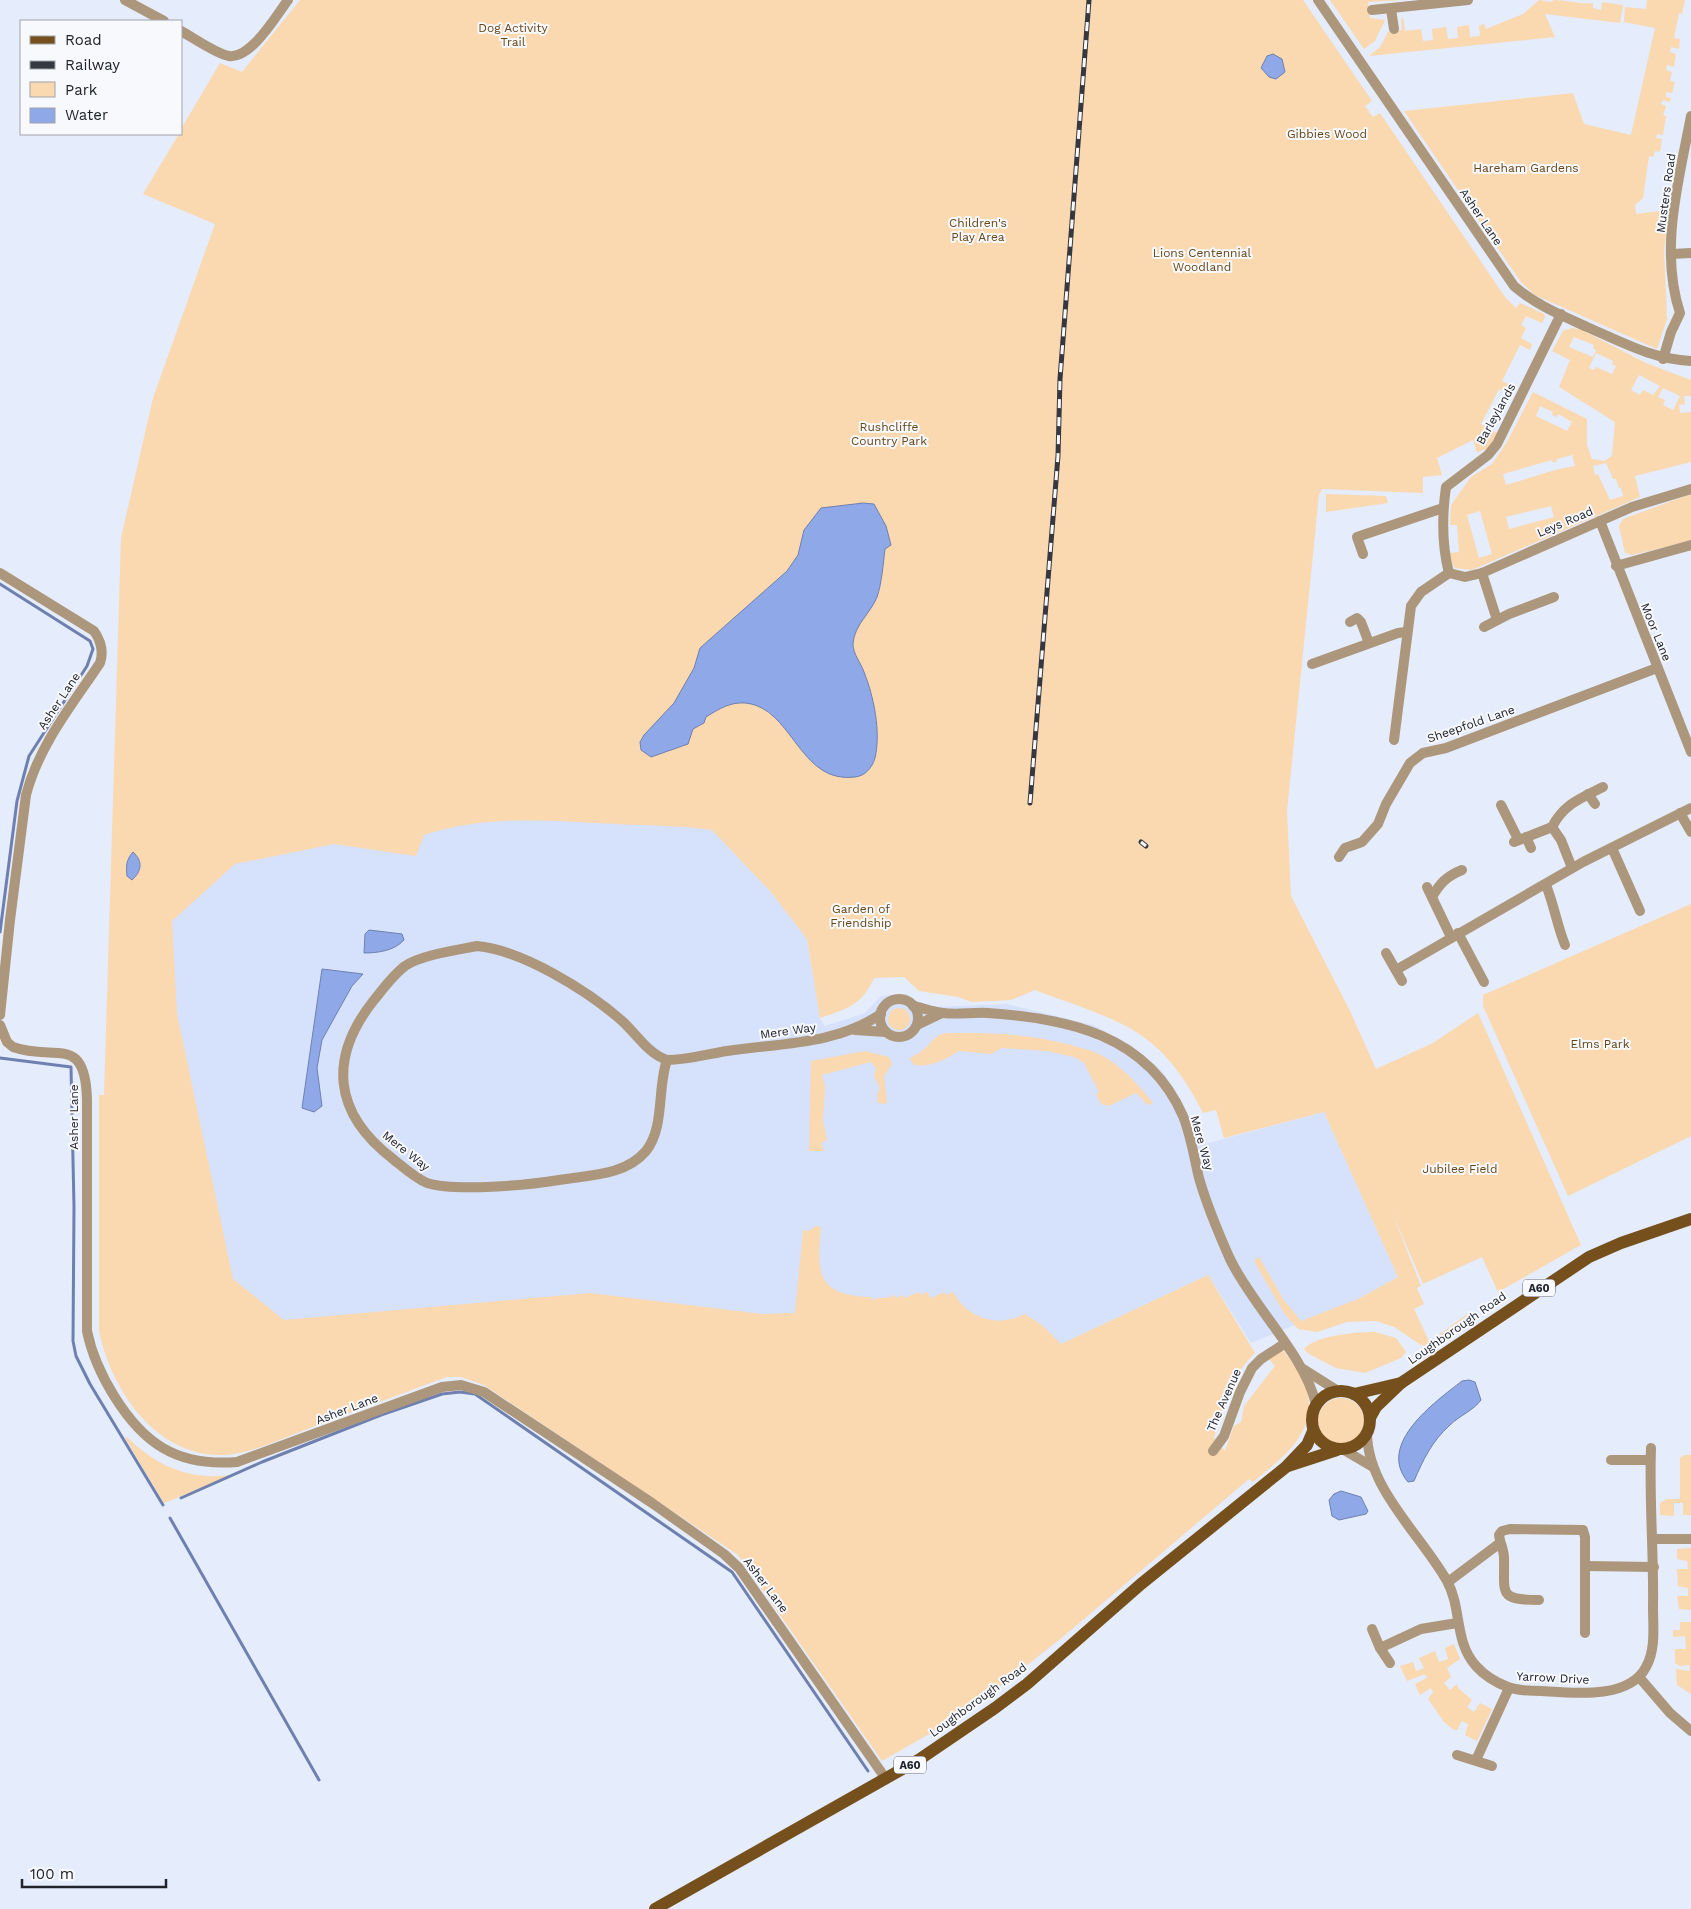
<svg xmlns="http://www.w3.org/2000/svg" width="1691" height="1909" font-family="'Work Sans',sans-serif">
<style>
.built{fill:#d6e1fb}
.green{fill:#fad8b0;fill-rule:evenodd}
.water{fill:#8fa8e8;stroke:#6e80af}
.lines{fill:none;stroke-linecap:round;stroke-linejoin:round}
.stream{stroke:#6e80af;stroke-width:3}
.minor{stroke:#ac977d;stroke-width:10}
.major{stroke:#75501d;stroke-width:12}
.rail-casing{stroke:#353840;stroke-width:5}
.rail{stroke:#f7f9fd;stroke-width:3;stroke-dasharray:9;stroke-linecap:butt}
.labels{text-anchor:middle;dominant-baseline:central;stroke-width:4;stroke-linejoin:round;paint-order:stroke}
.shield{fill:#f7f9fd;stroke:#606369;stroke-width:1}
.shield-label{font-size:11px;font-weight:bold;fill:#20232a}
.park-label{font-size:12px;fill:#664516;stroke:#f7f9fd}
.street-label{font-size:12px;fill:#20232a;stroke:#f7f9fd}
</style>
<rect width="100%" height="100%" fill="#e5ecfb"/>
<path class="built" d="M 570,817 L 640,819 L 712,830 L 770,891 L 807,939 L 820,1018 L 825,1026 L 865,1013 L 881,996 L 906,994 L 914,1000 L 932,1007 L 1007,1004 L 1093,1025 L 1129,1044 L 1161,1070 L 1173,1087 L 1188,1115 L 1198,1146 L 1324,1112 L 1398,1277 L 1358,1299 L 1251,1343 L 1208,1275 L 1057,1346 L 279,1336 L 200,1269 L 163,898 L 208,855 L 379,828 Z"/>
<g class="green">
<path d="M 300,0 L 1303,0 L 1372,101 L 1365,106 L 1373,117 L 1380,113 L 1505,297 L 1516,308 L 1520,303 L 1544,314 L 1545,317 L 1542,323 L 1526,316 L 1521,325 L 1526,328 L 1521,338 L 1532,344 L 1530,350 L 1520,345 L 1502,381 L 1512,386 L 1510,394 L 1499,389 L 1481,424 L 1499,434 L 1487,449 L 1477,452 L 1473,440 L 1437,458 L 1442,475 L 1423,477 L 1423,493 L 1322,489 L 1319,495 L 1287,811 L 1291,896 L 1351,1013 L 1376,1069 L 1433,1043 L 1478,1013 L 1581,1245 L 1498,1292 L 1482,1257 L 1423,1284 L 1391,1210 L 1421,1286 L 1417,1288 L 1424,1304 L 1414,1309 L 1429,1341 L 1432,1343 L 1437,1336 L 1469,1313 L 1471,1319 L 1429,1346 L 1421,1345 L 1394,1327 L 1376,1321 L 1347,1322 L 1317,1332 L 1298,1329 L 1284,1313 L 1254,1261 L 1259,1257 L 1283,1299 L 1301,1321 L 1358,1299 L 1398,1277 L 1324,1112 L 1224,1138 L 1216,1110 L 1203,1113 C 1189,1085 1171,1057 1145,1038 C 1117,1017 1068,1003 1035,990 L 1011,1000 L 972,1002 L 958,997 L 919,991 L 904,977 L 874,978 C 862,1005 847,1009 820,1018 L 807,939 L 770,891 L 712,830 C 680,825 649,826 617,824 C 552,821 486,814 424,835 L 416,856 L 334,844 L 235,864 L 172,921 L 177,1014 L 233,1279 L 284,1320 L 590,1293 L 762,1314 L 795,1313 L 803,1230 L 808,1231 L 816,1226 L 821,1227 C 817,1273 816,1295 870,1297 L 872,1300 C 880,1296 886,1300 895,1295 L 896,1298 L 903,1295 L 904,1298 L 919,1292 L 920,1295 L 927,1292 L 931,1298 L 944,1292 L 946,1295 L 953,1292 C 968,1319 998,1328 1025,1314 L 1043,1326 L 1061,1344 L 1208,1275 L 1255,1353 C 1228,1380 1224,1403 1214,1438 L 1225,1451 L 1234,1426 L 1241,1422 L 1244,1406 L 1275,1366 L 1269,1359 L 1283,1350 C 1291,1361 1302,1373 1306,1386 C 1320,1432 1283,1457 1253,1482 L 1249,1479 L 1064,1636 L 966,1713 L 882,1761 L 738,1555 L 484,1385 L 461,1377 L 447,1377 C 400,1394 352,1412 305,1430 C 280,1439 252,1453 226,1455 C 156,1458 112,1391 99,1331 L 99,1095 L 104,1095 L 121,538 L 153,398 L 215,224 L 143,194 L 179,134 L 181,134 L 181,129 L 220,63 L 242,72 Z"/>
<path d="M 1330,0 L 1401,0 L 1368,2 L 1370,18 L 1385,20 L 1375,41 L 1364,49 Z"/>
<path d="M 1539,0 L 1551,2 L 1554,0 C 1567,0 1583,5 1593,3 L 1593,8 L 1601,10 L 1602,2 L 1623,5 L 1620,23 L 1545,14 L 1555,37 L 1369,56 L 1380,47 L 1388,32 L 1402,30 L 1401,20 L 1403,17 L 1405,31 L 1421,29 L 1423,41 L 1433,40 L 1432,29 L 1446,27 L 1448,39 L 1458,38 L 1457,27 L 1469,25 L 1470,37 L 1480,36 L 1479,26 L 1484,24 L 1486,29 L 1523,14 Z"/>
<path d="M 1647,0 L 1685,0 L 1682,14 L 1679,13 L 1674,38 L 1680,39 L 1679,49 L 1671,47 L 1670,52 L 1676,54 L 1674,67 L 1667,65 L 1666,70 L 1672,72 L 1670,81 L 1675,82 L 1672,93 L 1666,92 L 1666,97 L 1671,98 L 1670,102 L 1663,100 L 1661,104 L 1666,106 L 1663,115 L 1666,116 L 1663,135 L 1657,134 L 1656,138 L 1662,139 L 1660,152 L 1655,151 L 1653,157 L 1649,156 L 1643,198 L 1635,205 L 1636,214 L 1669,210 L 1664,250 L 1667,319 L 1657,349 L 1535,295 L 1521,282 L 1404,111 L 1573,93 L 1584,124 L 1631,135 L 1655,28 L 1624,22 L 1625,7 L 1646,9 Z"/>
<path d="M 1572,328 L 1582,330 L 1646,363 L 1691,380 L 1691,396 L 1684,396 L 1685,404 L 1679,405 L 1680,413 L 1691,412 L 1691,462 L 1635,476 L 1640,497 L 1472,570 L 1455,568 L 1450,560 L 1450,553 L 1459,552 L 1457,525 L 1450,525 L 1451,505 L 1471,477 L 1492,464 L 1507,442 L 1533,392 L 1587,419 L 1587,445 L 1592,459 L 1604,461 L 1612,456 L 1615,422 L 1559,387 L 1570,360 L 1552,351 L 1563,331 ZM 1574,337 L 1594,345 L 1593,348 L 1596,350 L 1593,357 L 1569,347 ZM 1596,353 L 1613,361 L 1612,364 L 1616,366 L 1612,374 L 1596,367 L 1594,370 L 1589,368 ZM 1639,375 L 1660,386 L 1653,395 L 1643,390 L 1640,395 L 1631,390 ZM 1663,388 L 1680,396 L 1673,410 L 1663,405 L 1665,400 L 1658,397 ZM 1540,406 L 1553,412 L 1552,415 L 1557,417 L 1558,414 L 1572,422 L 1567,431 L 1536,416 ZM 1572,455 L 1575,466 L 1555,470 L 1506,485 L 1503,474 L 1552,460 L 1553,463 L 1557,461 L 1557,459 ZM 1606,463 L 1613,479 L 1616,479 L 1619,488 L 1621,488 L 1623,496 L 1610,500 L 1598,474 L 1595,475 L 1593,466 ZM 1551,506 L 1554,517 L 1509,529 L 1506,517 ZM 1480,511 L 1492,554 L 1479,558 L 1467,515 Z"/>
<path d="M 1326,494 L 1386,496 L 1388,503 L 1326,512 Z"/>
<path d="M 1691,494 L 1691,541 L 1632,555 L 1625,553 L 1619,526 L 1623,519 Z"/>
<path d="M 1691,904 L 1691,1136 L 1568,1196 L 1483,1006 L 1483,995 Z"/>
<circle cx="899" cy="1019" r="11"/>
<path d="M 946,1033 C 988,1033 1025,1033 1067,1044 C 1077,1047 1089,1049 1099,1054 C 1120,1064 1139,1085 1153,1103 L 1148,1105 L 1136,1093 L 1109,1106 L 1101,1104 L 1096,1094 L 1099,1092 L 1084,1063 L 1074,1057 L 1047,1051 L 1002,1048 L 991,1054 L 959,1051 C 947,1059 929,1068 914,1065 L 910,1059 C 915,1054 919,1054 923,1050 C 932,1043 934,1035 946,1033 Z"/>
<path d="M 865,1051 L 889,1057 L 892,1064 L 884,1076 L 887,1104 L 878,1103 L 877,1095 L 880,1088 L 874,1076 L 876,1068 L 871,1062 L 822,1075 L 825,1086 L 823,1121 L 827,1140 L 821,1143 L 824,1151 L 809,1151 L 811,1061 Z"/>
<path d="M 1375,1332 L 1396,1338 L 1406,1352 L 1401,1358 L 1365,1373 L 1336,1368 L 1309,1354 L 1304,1349 C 1316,1335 1357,1332 1375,1332 Z"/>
<circle cx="1341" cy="1421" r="23"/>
<path d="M 127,1437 C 149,1459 175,1474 207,1476 C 216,1477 226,1475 234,1475 L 164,1503 L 125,1438 Z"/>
<path d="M 1684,1455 L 1691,1455 L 1691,1515 L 1683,1515 L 1683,1503 L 1674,1503 L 1674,1516 L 1660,1515 L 1660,1503 L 1667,1499 L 1680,1499 L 1680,1458 Z"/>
<path d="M 1691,1548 L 1691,1610 L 1679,1609 L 1677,1596 L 1688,1596 L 1688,1588 L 1678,1586 L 1677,1569 L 1688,1569 L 1687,1561 L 1677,1559 L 1677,1549 Z"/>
<path d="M 1680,1622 L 1691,1622 L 1691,1694 L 1677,1685 L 1676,1669 L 1690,1671 L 1689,1665 L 1680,1666 L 1675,1663 L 1675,1649 L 1686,1649 L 1685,1636 L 1673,1637 L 1673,1630 L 1680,1630 Z"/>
<path d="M 1454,1644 L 1460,1659 L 1447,1668 L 1451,1677 L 1444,1683 L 1450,1690 L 1457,1684 L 1458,1688 L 1472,1700 L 1467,1707 L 1474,1712 L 1480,1703 L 1492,1709 L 1477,1741 L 1465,1735 L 1468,1724 L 1462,1721 L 1457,1730 L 1454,1730 L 1444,1722 L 1428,1699 L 1433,1692 L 1431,1688 L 1420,1695 L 1415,1684 L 1427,1678 L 1425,1674 L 1407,1681 L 1400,1666 L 1413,1662 L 1416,1671 L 1424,1668 L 1419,1658 L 1435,1651 L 1439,1662 L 1448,1659 L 1445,1648 Z"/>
</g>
<g class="water">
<path d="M 1273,54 L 1282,59 L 1285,72 L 1276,79 L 1269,77 L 1261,68 L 1267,56 Z"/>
<path d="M 863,503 L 874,504 L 886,526 L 891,545 L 885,549 C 883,564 882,583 877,597 C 871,613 854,625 853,644 C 853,654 861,663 864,672 C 874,697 881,732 875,758 C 872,768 865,776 855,777 C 803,784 794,718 755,705 C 735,699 722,707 706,717 L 704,723 L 693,729 L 688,744 L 651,757 L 641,750 L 640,742 L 644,735 L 674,703 L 694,668 L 700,648 L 787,571 L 798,555 L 804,530 L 821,508 Z"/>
<path d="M 133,852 C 143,861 142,871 132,880 L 127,876 C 126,866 126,860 133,852 Z"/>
<path d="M 369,930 L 402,934 L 404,940 C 394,951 377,953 364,953 L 365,934 Z"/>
<path d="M 322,969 L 363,974 L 352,986 L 322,1040 L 317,1068 L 322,1106 L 314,1112 L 302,1108 Z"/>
<path d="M 1469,1380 L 1475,1382 L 1481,1400 C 1474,1410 1459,1416 1450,1425 C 1432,1441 1423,1460 1414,1481 L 1408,1482 C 1376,1444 1435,1402 1462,1381 Z"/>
<path d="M 1341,1491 L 1361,1497 L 1368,1511 L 1366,1514 L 1339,1520 L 1332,1516 L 1329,1500 L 1334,1494 Z"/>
</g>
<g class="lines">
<g class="stream">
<path d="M 0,584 L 90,641 L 93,649 L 87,666 L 29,756 L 17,801 L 0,932"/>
<path d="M 0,1058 L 71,1067 L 74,1207 L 73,1341 L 76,1356 L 90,1384 L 163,1505"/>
<path d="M 181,1498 L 262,1462 L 381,1415 L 442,1394 L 460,1392 L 475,1394 L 732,1572 L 868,1771"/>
<path d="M 170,1518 L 319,1780"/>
</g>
<g class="minor">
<path d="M 125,0 L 164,21"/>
<path d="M 1318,0 L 1514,286 C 1536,305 1561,315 1587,327 C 1622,342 1652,359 1691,361"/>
<path d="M 1391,9 L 1394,29"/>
<path d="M 1372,10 L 1468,0"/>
<path d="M 181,31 C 194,38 216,54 229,56 C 251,59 276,16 288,0"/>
<path d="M 1672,254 L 1691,253"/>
<path d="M 1663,359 L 1671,332 L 1680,313 C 1659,249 1679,180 1691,116"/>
<path d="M 1600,521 L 1691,752"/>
<path d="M 1363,554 L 1357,537 L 1443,508"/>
<path d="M 1616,566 L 1691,545"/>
<path d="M 0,573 L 94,631 C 101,641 104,651 100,663 C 72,705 39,745 26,795 L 10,920 L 0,1015"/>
<path d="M 1449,573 C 1442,546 1442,515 1446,487 L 1488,455 L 1497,444 L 1561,314"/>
<path d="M 1449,573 L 1465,577 L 1482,573 L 1632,507 L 1691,489"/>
<path d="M 1482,573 L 1497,620"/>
<path d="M 1350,622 L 1357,618 L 1361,622 L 1369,643"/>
<path d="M 1484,627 L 1509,614 L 1554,597"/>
<path d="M 1312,664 L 1398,633 L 1406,632"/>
<path d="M 1394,740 L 1411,606 L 1421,592 L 1449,573"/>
<path d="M 1588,794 L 1595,804"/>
<path d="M 1501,805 L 1518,839"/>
<path d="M 1680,813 L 1691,832"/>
<path d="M 1552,827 C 1564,804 1581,798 1603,787"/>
<path d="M 1526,837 L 1531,848"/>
<path d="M 1514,842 L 1552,827 L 1561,840 L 1572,868"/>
<path d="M 1612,848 L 1640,911"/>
<path d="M 1339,857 L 1345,848 L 1362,842 L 1378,824 L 1386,804 L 1410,763 L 1423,753 L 1446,748 L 1657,668"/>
<path d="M 1546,885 C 1554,905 1557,925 1565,945"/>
<path d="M 1427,887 L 1451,937"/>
<path d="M 1432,897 C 1440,883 1447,876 1462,870"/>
<path d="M 1458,933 L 1484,982"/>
<path d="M 477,946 C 522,950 588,991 621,1020 C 636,1033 648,1054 667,1060 C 657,1088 665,1127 646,1151 C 625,1176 588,1175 559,1180 C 529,1185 455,1192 427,1183 C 415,1178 403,1167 393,1159 C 333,1113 328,1058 374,1000 C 383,989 393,975 405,966 C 421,955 457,950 477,946 Z"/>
<path d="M 1386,953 L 1402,981"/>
<path d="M 1396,970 L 1583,862 L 1691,808"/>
<circle cx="899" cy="1018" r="19"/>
<path d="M 913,1006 C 923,1008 933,1012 943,1013 C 958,1015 973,1012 988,1013 C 1068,1019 1147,1034 1183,1116 C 1191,1136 1194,1157 1199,1178 C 1207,1206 1218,1232 1230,1259 C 1253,1307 1304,1354 1316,1404"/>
<path d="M 0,1025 L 7,1042 L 13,1047 C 55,1062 85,1033 87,1099 L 87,1331 C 95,1371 127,1427 163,1448 C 185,1461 212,1464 237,1462 L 442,1387 L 461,1385 L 484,1392 L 652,1503 L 724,1554 L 739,1568 L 886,1779"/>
<path d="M 917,1025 L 942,1013"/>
<path d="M 855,1030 L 886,1032"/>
<path d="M 667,1060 C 688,1060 707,1054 727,1051 C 780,1043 835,1045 881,1014"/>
<path d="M 1303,1369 L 1338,1391"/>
<path d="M 1367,1434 C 1368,1489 1421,1535 1447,1581 C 1462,1608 1454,1642 1476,1666 C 1484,1675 1497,1683 1508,1687 C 1518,1691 1531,1691 1542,1691 C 1572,1693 1629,1700 1646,1667 C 1656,1649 1653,1627 1653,1607 C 1654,1554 1649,1501 1651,1448"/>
<path d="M 1344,1450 L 1373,1467"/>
<path d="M 1213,1451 L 1224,1436 L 1240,1392 L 1252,1368 L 1261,1359 L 1284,1344"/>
<path d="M 1611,1460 L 1650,1460"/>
<path d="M 1653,1539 L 1691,1539"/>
<path d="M 1585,1566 L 1654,1567"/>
<path d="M 1448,1582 L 1500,1543"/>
<path d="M 1539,1600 C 1497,1600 1505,1593 1504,1558 C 1504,1550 1500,1543 1499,1535 L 1502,1531 L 1510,1529 L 1583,1530 L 1585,1537 L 1585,1633"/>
<path d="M 1372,1629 L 1380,1648 L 1390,1663"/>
<path d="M 1380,1648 L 1421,1629 L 1457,1623"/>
<path d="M 1639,1677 L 1670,1713 L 1691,1731"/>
<path d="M 1457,1755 L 1492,1766"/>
<path d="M 1476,1760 L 1509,1688"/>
</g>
<g class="major">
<circle cx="1341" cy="1420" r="29"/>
<path d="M 1354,1394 L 1401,1383"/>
<path d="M 1370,1418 L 1376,1407 L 1401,1383 L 1589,1257 L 1621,1243 L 1691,1219"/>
<path d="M 1288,1466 L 1337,1450"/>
<path d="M 655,1909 L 920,1759 L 995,1708 L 1027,1684 L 1141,1584 L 1286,1467 L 1307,1445 L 1313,1431"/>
</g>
<defs>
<g id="rail">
<path d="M 1030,803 L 1058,456 L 1060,379 L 1089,0"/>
<path d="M 1141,842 L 1146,846"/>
</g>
</defs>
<use href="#rail" class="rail-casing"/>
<use href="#rail" class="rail"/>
</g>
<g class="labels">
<g class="shield">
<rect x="1523" y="1279.5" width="32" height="17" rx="4"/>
<rect x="894" y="1756.5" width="32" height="17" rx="4"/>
</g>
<g class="shield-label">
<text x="1539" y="1288">A60</text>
<text x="910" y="1765">A60</text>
</g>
<g class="park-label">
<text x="513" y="28">Dog Activity<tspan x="513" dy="14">Trail</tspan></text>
<text x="1327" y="134">Gibbies Wood</text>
<text x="1526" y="168">Hareham Gardens</text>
<text x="978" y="223">Children's<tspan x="978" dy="14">Play Area</tspan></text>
<text x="1202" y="253">Lions Centennial<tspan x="1202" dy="14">Woodland</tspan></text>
<text x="889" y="427">Rushcliffe<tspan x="889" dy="14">Country Park</tspan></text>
<text x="861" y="909">Garden of<tspan x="861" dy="14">Friendship</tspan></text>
<text x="1600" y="1044">Elms Park</text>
<text x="1460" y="1169">Jubilee Field</text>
</g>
<g class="street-label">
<text transform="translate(1666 193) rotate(-82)">Musters Road</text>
<text transform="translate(1481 217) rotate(56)">Asher Lane</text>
<text transform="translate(1496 414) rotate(-61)">Barleylands</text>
<text transform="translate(1565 522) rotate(-23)">Leys Road</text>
<text transform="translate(1656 632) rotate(68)">Moor Lane</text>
<text transform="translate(59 701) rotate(-56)">Asher Lane</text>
<text transform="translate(1471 724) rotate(-19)">Sheepfold Lane</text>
<text transform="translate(788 1031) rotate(-8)">Mere Way</text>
<text transform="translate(74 1117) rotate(-90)">Asher Lane</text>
<text transform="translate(1202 1143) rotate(74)">Mere Way</text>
<text transform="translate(406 1151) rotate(38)">Mere Way</text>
<text transform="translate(1457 1328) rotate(-35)">Loughborough Road</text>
<text transform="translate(1224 1400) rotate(-66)">The Avenue</text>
<text transform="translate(347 1409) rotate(-21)">Asher Lane</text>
<text transform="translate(766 1585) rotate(53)">Asher Lane</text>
<text transform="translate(1553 1678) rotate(3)">Yarrow Drive</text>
<text transform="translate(978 1700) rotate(-36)">Loughborough Road</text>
</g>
</g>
<rect x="20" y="20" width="162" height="115" fill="#f7f9fd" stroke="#a1a3a9"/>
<rect x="30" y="36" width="25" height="8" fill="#75501d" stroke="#a1a3a9"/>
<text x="65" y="45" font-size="15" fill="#20232a">Road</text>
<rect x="30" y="61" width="25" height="8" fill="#353840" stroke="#a1a3a9"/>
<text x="65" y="70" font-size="15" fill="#20232a">Railway</text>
<rect x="30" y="82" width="25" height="15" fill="#fad8b0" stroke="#a1a3a9"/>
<text x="65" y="95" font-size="15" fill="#20232a">Park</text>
<rect x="30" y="108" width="25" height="15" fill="#8fa8e8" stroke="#a1a3a9"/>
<text x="65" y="120" font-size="15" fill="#20232a">Water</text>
<path d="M22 1879v8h144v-8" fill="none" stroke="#20232a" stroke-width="2.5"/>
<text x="30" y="1879" font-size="15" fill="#20232a" stroke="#f7f9fd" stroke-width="4" paint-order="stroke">100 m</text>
</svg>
